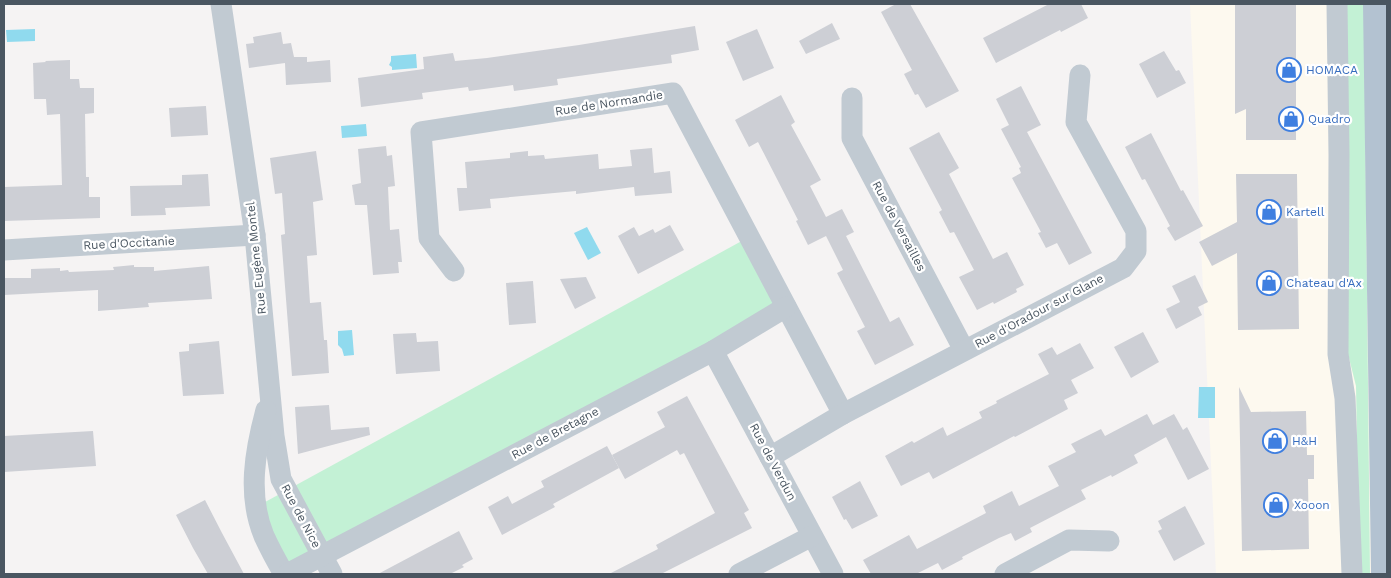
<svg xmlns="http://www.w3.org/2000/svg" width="1391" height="578" font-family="'Work Sans',sans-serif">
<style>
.commercial{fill:#fdf9ef}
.green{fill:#c3f1d5}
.water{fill:#90daee}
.building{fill:#cdcfd5}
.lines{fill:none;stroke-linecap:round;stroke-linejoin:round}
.minor{stroke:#c1cad2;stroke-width:21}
.major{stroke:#b3c2d1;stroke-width:28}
.labels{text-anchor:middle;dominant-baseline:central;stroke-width:4.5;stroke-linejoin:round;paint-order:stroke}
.shop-label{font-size:12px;fill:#366cbe;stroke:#fff;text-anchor:start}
.street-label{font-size:12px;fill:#4a5661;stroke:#fff}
</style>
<rect width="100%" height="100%" fill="#f5f3f3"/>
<path class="commercial" d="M 1190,4 L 1387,4 L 1387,574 L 1216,574 Z"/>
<g class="green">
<path d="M 1345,4 L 1364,4 L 1370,574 L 1360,574 L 1359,567 L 1356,386 L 1343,334 Z"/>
<path d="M 749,237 L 786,307 L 287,574 L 256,507 Z"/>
</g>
<g class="water">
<path d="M 35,29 L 35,41 L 7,42 L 6,30 Z"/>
<path d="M 416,54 L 417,68 L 392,70 L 392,67 L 389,65 L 391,61 L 391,56 Z"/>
<path d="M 366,124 L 367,136 L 342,138 L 341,126 Z"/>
<path d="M 587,227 L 601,253 L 588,260 L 574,233 Z"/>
<path d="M 352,330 L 354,355 L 344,356 L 342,349 L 338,345 L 338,331 Z"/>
<path d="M 1199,387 L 1215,387 L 1215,418 L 1198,418 Z"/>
</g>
<g class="building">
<path d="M 896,4 L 910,4 L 959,91 L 926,108 L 918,94 L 915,95 L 904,74 L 912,70 L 881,12 Z"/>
<path d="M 1049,4 L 1081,4 L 1088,18 L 1061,32 L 1060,30 L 996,63 L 983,38 Z"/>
<path d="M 1235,4 L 1296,4 L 1296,140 L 1246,140 L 1246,109 L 1235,114 Z"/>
<path d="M 832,23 L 840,39 L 806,54 L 799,41 Z"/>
<path d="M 695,26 L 699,50 L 671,55 L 672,63 L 557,79 L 558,85 L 514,91 L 513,85 L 469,91 L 468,87 L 422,93 L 423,99 L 361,107 L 358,78 L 424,69 L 423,57 L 453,53 L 455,61 L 487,58 L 579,45 Z"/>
<path d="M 757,29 L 774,68 L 743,81 L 726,42 Z"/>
<path d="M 281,32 L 283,44 L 291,43 L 294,57 L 307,57 L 307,62 L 330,60 L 331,82 L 286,85 L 285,63 L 249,68 L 246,44 L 254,43 L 253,37 Z"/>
<path d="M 1164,51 L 1176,71 L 1179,70 L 1186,83 L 1157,98 L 1139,64 Z"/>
<path d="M 70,60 L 70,79 L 79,79 L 80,88 L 94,88 L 94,113 L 85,114 L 86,177 L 89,177 L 89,197 L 100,197 L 100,218 L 4,221 L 4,187 L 62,185 L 60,114 L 47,115 L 46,99 L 34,99 L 33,63 L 46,62 L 45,61 Z"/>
<path d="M 1021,86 L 1041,125 L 1027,132 L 1092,253 L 1069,265 L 1057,243 L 1046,248 L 1038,233 L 1041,232 L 1012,178 L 1021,173 L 1019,168 L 1021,167 L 1001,129 L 1009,125 L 996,99 Z"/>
<path d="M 781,95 L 795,122 L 791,125 L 821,180 L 810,186 L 826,217 L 842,209 L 854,232 L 846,236 L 890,322 L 899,317 L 914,345 L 875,365 L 857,331 L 865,327 L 837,273 L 843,270 L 826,236 L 808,245 L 796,221 L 798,220 L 758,142 L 749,147 L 735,120 Z"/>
<path d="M 206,106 L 208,135 L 171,137 L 169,108 Z"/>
<path d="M 939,132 L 959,168 L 949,174 L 993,259 L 1007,252 L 1024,285 L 1016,289 L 1017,292 L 994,304 L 993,302 L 977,310 L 959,277 L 974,270 L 954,232 L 950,233 L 939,212 L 942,210 L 909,148 Z"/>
<path d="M 1151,133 L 1181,191 L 1183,190 L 1203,226 L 1175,241 L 1167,228 L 1170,226 L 1145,179 L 1142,180 L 1125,147 Z"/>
<path d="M 386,146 L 387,156 L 392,155 L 395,186 L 388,187 L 390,230 L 399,229 L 402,262 L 398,262 L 399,273 L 373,275 L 367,205 L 355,205 L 352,185 L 361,183 L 358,149 Z"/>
<path d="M 652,148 L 654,173 L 670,171 L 672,193 L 635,196 L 634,187 L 576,194 L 576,191 L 490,199 L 491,208 L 459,211 L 457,188 L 467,188 L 465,162 L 510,158 L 510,153 L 528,151 L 528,156 L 544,155 L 545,159 L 598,154 L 599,169 L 632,166 L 630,150 Z"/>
<path d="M 316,151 L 323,200 L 313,202 L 317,255 L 307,256 L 310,303 L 321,302 L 324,340 L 327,340 L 329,373 L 292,376 L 281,235 L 285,234 L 282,193 L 275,194 L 270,158 Z"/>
<path d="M 208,174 L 210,206 L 165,208 L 166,215 L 131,216 L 130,186 L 182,185 L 182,175 Z"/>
<path d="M 1236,174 L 1297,174 L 1299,329 L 1238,330 L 1237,253 L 1212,266 L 1199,242 L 1237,222 Z"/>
<path d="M 670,225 L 684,250 L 638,274 L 618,236 L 634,227 L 639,236 L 653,229 L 655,233 Z"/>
<path d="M 134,265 L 134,267 L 154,267 L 154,271 L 209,266 L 212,299 L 148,303 L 149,307 L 98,311 L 98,290 L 4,295 L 4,278 L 31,278 L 31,269 L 60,268 L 60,271 L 68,270 L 69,272 L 114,270 L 113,267 Z"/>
<path d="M 1195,275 L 1208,302 L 1198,307 L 1202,315 L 1176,329 L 1166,309 L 1180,302 L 1172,286 Z"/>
<path d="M 586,277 L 596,298 L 575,309 L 560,279 Z"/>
<path d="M 533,281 L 536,323 L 509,325 L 506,283 Z"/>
<path d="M 1143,332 L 1159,362 L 1131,378 L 1114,347 Z"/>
<path d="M 416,333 L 417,342 L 438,341 L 440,371 L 396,374 L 393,334 Z"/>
<path d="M 219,341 L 224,394 L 183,396 L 179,352 L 189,351 L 189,344 Z"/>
<path d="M 1080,343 L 1094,368 L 1071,380 L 1078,393 L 1064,400 L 1068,409 L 1015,437 L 1014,436 L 933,479 L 929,472 L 901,486 L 885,456 L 912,441 L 914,443 L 943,427 L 947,436 L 982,418 L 979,412 L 997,403 L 996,401 L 1049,374 L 1038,354 L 1052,347 L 1057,355 Z"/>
<path d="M 1239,387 L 1251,412 L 1306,411 L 1307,455 L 1314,455 L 1314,479 L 1308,479 L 1309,549 L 1242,551 Z"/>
<path d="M 687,396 L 749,510 L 744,513 L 752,528 L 661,574 L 609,574 L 658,549 L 656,545 L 715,513 L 684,453 L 680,455 L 677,450 L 625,479 L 612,455 L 665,427 L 657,412 Z"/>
<path d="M 329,405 L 331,430 L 369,427 L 370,435 L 298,454 L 295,407 Z"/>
<path d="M 1147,414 L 1153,425 L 1174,414 L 1183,430 L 1187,427 L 1209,469 L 1188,480 L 1166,437 L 1134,455 L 1138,463 L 1112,477 L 1111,475 L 1081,490 L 1086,499 L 1030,528 L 1032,532 L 1015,541 L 1011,533 L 999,538 L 962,557 L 963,559 L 942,570 L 938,563 L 916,574 L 871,574 L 863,560 L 909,535 L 917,549 L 986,513 L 983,506 L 1012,491 L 1019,506 L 1059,486 L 1048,466 L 1076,452 L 1071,444 L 1101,429 L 1105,436 Z"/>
<path d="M 93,431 L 96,466 L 4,472 L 4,436 Z"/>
<path d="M 607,446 L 619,468 L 553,504 L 555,507 L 502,535 L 488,507 L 508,496 L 512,504 L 544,487 L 541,481 Z"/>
<path d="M 860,481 L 878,516 L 852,529 L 846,519 L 844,520 L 832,497 Z"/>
<path d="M 205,500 L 222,533 L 244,574 L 208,574 L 193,548 L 176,515 Z"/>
<path d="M 1185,506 L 1205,544 L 1174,561 L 1158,531 L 1162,529 L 1158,521 Z"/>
<path d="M 459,531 L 473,559 L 462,565 L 464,567 L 450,574 L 378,574 Z"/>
</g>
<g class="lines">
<g class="minor">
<path d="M 221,4 L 255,235 L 274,436 L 281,479 L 332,574"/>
<path d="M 1337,4 L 1339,155 L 1338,354 L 1345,398 L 1352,574"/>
<path d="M 852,98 L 852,138 L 964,350"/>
<path d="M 4,250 L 255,235"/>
<path d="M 454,271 L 429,238 L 421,132 L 673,93 L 843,414"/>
<path d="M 713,351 L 833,574"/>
<path d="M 266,410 C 255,451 247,495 264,536 C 270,549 277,562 284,574"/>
<path d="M 770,457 L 843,414 L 1123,268 L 1136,251 L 1136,231 L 1076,122 L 1080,75"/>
<path d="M 287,574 L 713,351 L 786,307"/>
<path d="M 739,574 L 812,536"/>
<path d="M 1005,574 L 1069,540 L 1109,541"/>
</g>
<path class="major" d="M 1377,4 L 1385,574"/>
</g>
<defs>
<symbol id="shop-ring" viewBox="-11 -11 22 22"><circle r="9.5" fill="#fff" stroke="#3f7fe0" stroke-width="1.5"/><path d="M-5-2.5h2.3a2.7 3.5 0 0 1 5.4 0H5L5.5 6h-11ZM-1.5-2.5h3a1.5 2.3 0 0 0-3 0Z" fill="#3f7fe0"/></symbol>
</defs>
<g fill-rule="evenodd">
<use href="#shop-ring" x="1275" y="56" width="28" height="28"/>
<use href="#shop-ring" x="1277" y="105" width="28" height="28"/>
<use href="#shop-ring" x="1255" y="198" width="28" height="28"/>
<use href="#shop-ring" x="1255" y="269" width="28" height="28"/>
<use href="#shop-ring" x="1261" y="427" width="28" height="28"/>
<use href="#shop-ring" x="1262" y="491" width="28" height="28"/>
</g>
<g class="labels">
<g class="shop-label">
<text x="1306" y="70">HOMACA</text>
<text x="1308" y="119">Quadro</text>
<text x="1286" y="212">Kartell</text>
<text x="1286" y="283">Chateau d'Ax</text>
<text x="1292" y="441">H&amp;H</text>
<text x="1294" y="505">Xooon</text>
</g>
<g class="street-label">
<text transform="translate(609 103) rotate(-9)">Rue de Normandie</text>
<text transform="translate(899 226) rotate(62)">Rue de Versailles</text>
<text transform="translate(129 243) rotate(-3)">Rue d'Occitanie</text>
<text transform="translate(256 258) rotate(-96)">Rue Eugène Montel</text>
<text transform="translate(1039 311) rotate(-28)">Rue d'Oradour sur Glane</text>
<text transform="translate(555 433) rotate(-28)">Rue de Bretagne</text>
<text transform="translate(773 462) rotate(62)">Rue de Verdun</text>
<text transform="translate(301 516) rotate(62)">Rue de Nice</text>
</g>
</g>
<rect width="1391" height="578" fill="none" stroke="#4a5661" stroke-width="10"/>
</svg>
